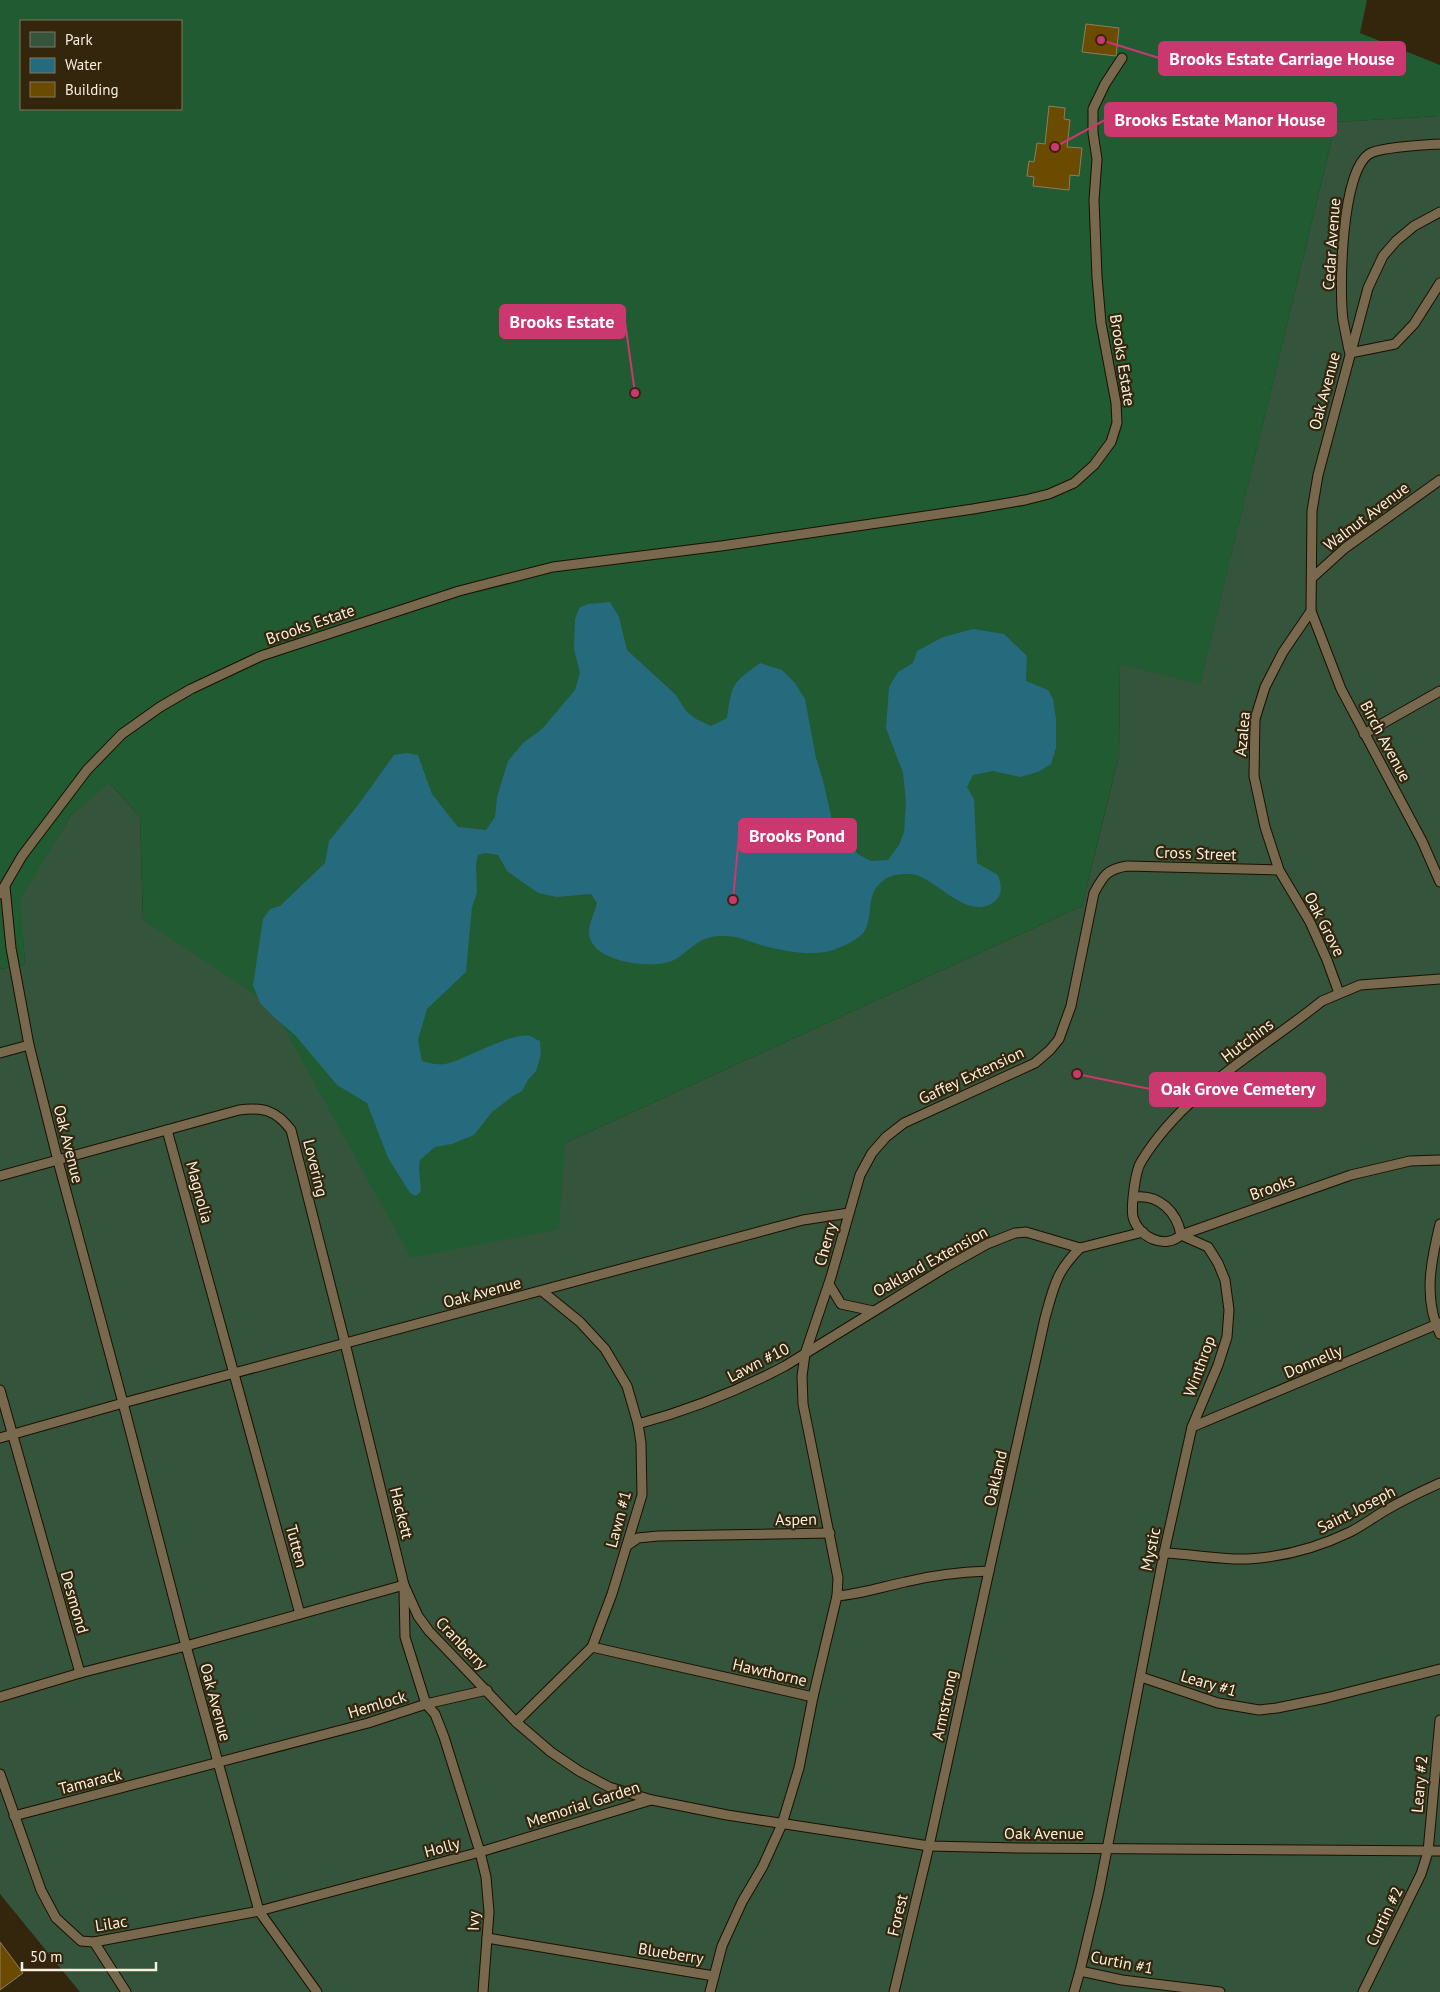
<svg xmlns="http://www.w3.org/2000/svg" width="1440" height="1992" font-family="'PT Sans',sans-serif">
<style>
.green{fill:#34553b}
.forest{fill:#215b31;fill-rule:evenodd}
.water{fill:#256a7d}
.building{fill:#6b4b00;stroke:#8d7d62}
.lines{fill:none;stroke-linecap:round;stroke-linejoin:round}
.lane-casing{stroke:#1b0f00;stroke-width:11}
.lane{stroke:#78684e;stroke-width:9}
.labels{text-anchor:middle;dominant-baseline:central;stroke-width:4.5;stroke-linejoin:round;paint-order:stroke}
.street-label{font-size:16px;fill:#f7efe0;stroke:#34260d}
.leader{fill:none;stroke:#ca386f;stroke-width:2}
.callout-dot{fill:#ca386f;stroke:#34260d;stroke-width:2}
.callout{fill:#ca386f;stroke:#ca386f;stroke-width:2}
.callout-label{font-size:18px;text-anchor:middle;font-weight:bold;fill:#fff}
</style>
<rect width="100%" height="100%" fill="#34260d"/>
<path class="green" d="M 1440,116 L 1440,1992 L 80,1992 L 0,1894 L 0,969 L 25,965 L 20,898 L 71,815 L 109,782 L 140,817 L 143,920 L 565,1143 L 1082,906 L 1119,755 L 1120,663 L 1200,683 L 1336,122 Z"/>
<path class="forest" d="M 0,0 L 1367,0 L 1360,33 L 1440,65 L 1440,116 L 1336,122 L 1200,684 L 1120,664 L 1119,755 L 1082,906 L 565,1143 L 559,1229 L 411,1258 L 272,1006 L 143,920 L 140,817 L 110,783 L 71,815 L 21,898 L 25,965 L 0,969 ZM 21,21 L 181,21 L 181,109 L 21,109 Z"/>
<path class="water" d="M 610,602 L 619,617 L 627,650 L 676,695 L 686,711 L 696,719 L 711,726 L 727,718 C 732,684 731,684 760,663 L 782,670 L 795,683 L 805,699 L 816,758 L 823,780 L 832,820 L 842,838 L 858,854 L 871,861 L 888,860 L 899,845 L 904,832 L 906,802 L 903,773 L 886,728 L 889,687 L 898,672 L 913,663 L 917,651 L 943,637 L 973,629 L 1004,634 L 1027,656 L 1026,681 L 1048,690 L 1053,699 L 1056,719 L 1056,748 L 1051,764 L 1038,772 L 1020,777 L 993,771 L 973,775 L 967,787 L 974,799 L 977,863 L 998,875 C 1001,885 1004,894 994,902 C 969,921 939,882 916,875 C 908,873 894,874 887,878 C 863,892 875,915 864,932 C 859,939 846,945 838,948 C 817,958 785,951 764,946 C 747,941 738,935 720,936 C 699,936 690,951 674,960 C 654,970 589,963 589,932 C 589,923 595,912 597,903 L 591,894 L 557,897 L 538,893 L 507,871 L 498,855 L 485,853 L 478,855 L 476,864 L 477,893 L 472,907 L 466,972 L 427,1009 L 418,1040 L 422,1061 C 428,1063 438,1065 445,1064 C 467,1059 510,1032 530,1036 C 533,1037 537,1040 540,1041 L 541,1055 L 536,1071 L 528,1080 L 522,1091 L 513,1096 L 492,1112 L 474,1135 L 452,1144 L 435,1147 L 420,1160 L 419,1169 L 421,1191 L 416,1196 L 410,1193 L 388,1158 L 367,1103 L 337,1085 L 295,1035 L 275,1018 L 260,1003 L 253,985 L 263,919 L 270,909 L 280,906 L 325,863 L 329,841 L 358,805 L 394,755 L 407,753 L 418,755 L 432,794 L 458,827 L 486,830 L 495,817 L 497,797 L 508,761 L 523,743 L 542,729 L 575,690 L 580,673 L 574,649 L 575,619 L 579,608 L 588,604 Z"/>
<g class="building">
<path d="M 1086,24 L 1119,28 L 1116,56 L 1082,52 Z"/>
<path d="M 1049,106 L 1065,108 L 1064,119 L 1070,120 L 1067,147 L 1082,148 L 1079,176 L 1070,175 L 1069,190 L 1033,186 L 1034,177 L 1027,176 L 1029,161 L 1034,162 L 1037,143 L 1045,144 Z"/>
<path d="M 0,1942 L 23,1973 L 0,1990 Z"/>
</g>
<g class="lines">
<defs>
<g id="lane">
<path d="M 1440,212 L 1414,226 L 1396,241 L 1383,256 L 1368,288 L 1318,475 L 1312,511 L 1311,611 L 1341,689 L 1422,841 L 1440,882"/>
<path d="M 1349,350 C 1347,340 1345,330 1343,320 C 1339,289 1341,172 1369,154 C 1380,147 1425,145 1440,144"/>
<path d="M 1350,353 L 1395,344 L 1414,324 L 1440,283"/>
<path d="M 1312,578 L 1345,548 L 1440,480"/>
<path d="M 1311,611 L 1283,652 L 1265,687 L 1255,719 L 1254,776 L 1265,827 L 1279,870 L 1310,922 L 1327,960 L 1339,993"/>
<path d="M 1364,734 L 1440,691"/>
<path d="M 5,887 L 11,948 L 29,1045 L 58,1161 L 123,1403 L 803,1220 L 849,1213"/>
<path d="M 0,894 L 22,856 L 87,770 L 122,734 L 160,707 L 191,689 L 261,656 L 459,591 L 553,567 L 721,546 L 973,509 L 1025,500 L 1049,494 L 1074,483 L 1094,465 L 1111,442 L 1117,423 L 1116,403 L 1101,323 L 1097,277 L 1094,200 L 1097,159 L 1093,133 L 1093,109 L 1105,84 L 1122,58"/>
<path d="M 1440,979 L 1360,985 L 1322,1001 C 1260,1051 1183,1092 1141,1162 C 1135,1171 1131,1207 1133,1217 C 1138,1237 1165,1250 1181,1235 L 1351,1175 L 1410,1161 L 1440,1160"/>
<path d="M 0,1053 L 29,1045"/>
<path d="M 167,1130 L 300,1614"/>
<path d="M 0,1176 L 239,1110 C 263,1107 276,1110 291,1130 L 345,1343 L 404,1585 L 418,1616 L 429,1631 L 516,1722 L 551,1752 L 579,1771 L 609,1787 L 652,1800 L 727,1815 L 929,1846 L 1018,1848 L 1440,1851"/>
<path d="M 1135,1197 C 1159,1194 1177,1212 1181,1235"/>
<path d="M 1440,1224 C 1431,1261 1423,1298 1440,1334"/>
<path d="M 1080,1248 L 1143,1232"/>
<path d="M 829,1284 L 841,1304 L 873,1311"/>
<path d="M 0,1390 L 80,1673"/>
<path d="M 638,1424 C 689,1410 738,1391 785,1366 L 946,1267 L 987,1244 L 1015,1233 L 1026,1232 L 1080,1248"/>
<path d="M 1192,1427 L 1440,1323"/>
<path d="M 0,1438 L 123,1403 L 186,1646 L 259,1911 L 317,1992"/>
<path d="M 628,1545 L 638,1538 L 658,1536 L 830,1533"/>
<path d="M 1164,1553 C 1192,1554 1219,1560 1248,1559 C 1282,1557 1319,1547 1350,1532 C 1362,1526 1374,1517 1386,1510 C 1403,1500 1422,1491 1440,1483"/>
<path d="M 404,1590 L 405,1637 L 426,1704 L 435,1714 L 444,1737 L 480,1852 L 486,1877 L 489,1912 L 483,1992"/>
<path d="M 837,1596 C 861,1594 882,1587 905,1582 C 933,1575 961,1572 989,1571 L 1045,1318 C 1054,1286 1056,1272 1080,1248"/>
<path d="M 592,1647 L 813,1697"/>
<path d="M 1141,1677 L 1218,1703 L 1259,1710 L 1277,1708 L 1326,1698 L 1440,1669"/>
<path d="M 0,1697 L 80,1673 L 186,1646 L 404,1585"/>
<path d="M 516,1722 L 592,1647 L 612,1594 L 642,1495 L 641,1443 L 638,1424 L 627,1386 L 605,1349 L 580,1322 L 542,1291"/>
<path d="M 0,1774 L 41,1890 L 56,1918 L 81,1941 L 94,1942 L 259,1911 L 480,1852 L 651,1800"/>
<path d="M 14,1816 L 368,1723 L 426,1704 L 487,1690"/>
<path d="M 487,1938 L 714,1976"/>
<path d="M 94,1942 L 126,1992"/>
<path d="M 1080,1971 L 1122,1980 L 1220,1992"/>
<path d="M 710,1992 L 722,1946 L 742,1902 L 763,1866 L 782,1824 L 799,1768 L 813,1697 L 837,1596 L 838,1578 L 803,1404 L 802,1376 L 805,1354 L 831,1277 L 860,1175 L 872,1153 L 886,1137 L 904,1123 L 1035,1063 L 1050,1050 L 1059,1039 L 1071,1006 L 1094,893 C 1103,876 1107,869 1127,866 L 1279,870"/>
<path d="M 894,1992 L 929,1846 L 989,1571"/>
<path d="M 1074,1992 L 1080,1971 L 1099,1891 L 1164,1553 L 1192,1427 L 1218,1365 L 1227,1337 L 1229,1310 L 1225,1280 L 1218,1263 L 1208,1247 L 1181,1235"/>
<path d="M 1363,1992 L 1421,1874 L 1428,1852 L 1440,1720"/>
</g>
</defs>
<use href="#lane" class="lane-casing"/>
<use href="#lane" class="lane"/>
</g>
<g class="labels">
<g class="street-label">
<text transform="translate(1331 244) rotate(-86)">Cedar Avenue</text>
<text transform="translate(1123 360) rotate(81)">Brooks Estate</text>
<text transform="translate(1324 391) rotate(-75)">Oak Avenue</text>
<text transform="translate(1366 516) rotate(-37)">Walnut Avenue</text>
<text transform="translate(310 624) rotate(-19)">Brooks Estate</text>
<text transform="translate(1242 734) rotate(-85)">Azalea</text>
<text transform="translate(1386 741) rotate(62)">Birch Avenue</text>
<text transform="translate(1196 853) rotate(2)">Cross Street</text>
<text transform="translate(1325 924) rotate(63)">Oak Grove</text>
<text transform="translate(1247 1040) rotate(-37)">Hutchins</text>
<text transform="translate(971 1075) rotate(-25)">Gaffey Extension</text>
<text transform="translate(69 1144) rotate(76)">Oak Avenue</text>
<text transform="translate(316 1168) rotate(76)">Lovering</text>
<text transform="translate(1272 1187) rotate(-20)">Brooks</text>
<text transform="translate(200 1192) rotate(75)">Magnolia</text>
<text transform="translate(825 1244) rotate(-74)">Cherry</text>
<text transform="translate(930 1261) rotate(-29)">Oakland Extension</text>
<text transform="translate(482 1292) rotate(-15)">Oak Avenue</text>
<text transform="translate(1313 1361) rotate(-23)">Donnelly</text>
<text transform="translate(758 1362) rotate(-27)">Lawn #10</text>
<text transform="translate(1199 1366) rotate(-70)">Winthrop</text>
<text transform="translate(995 1478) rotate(-77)">Oakland</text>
<text transform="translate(1356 1509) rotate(-27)">Saint Joseph</text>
<text transform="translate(402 1513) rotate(76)">Hackett</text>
<text transform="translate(618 1519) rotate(-75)">Lawn #1</text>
<text transform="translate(796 1519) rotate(-1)">Aspen</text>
<text transform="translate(297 1546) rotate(75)">Tutten</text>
<text transform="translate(1150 1549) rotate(-78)">Mystic</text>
<text transform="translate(75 1602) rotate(74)">Desmond</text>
<text transform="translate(462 1643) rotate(46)">Cranberry</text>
<text transform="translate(770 1672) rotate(13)">Hawthorne</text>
<text transform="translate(1209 1683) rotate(16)">Leary #1</text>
<text transform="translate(216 1702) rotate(75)">Oak Avenue</text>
<text transform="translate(377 1704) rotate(-17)">Hemlock</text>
<text transform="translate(944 1705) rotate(-78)">Armstrong</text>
<text transform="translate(90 1781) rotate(-14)">Tamarack</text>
<text transform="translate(1419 1784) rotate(-85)">Leary #2</text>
<text transform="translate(583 1804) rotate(-18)">Memorial Garden</text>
<text x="1044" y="1833">Oak Avenue</text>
<text transform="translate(442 1847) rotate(-15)">Holly</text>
<text transform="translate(897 1915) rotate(-77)">Forest</text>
<text transform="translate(1384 1916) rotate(-64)">Curtin #2</text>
<text transform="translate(473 1921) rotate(-88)">Ivy</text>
<text transform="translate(111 1923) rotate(-9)">Lilac</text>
<text transform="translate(671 1953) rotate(9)">Blueberry</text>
<text transform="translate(1122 1962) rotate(11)">Curtin #1</text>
</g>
</g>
<path class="leader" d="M1101 40L1159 58M1055 147L1105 120M635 393L625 322M733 900L739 835M1077 1074L1150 1089"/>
<g class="callout-dot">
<circle cx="1101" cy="40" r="5"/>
<circle cx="1055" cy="147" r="5"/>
<circle cx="635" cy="393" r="5"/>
<circle cx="733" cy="900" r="5"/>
<circle cx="1077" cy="1074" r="5"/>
</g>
<g class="callout">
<rect x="1159" y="42" width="246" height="33" rx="5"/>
<rect x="1105" y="103" width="231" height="33" rx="5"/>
<rect x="500" y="305" width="125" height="33" rx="5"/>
<rect x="739" y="819" width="117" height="33" rx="5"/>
<rect x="1150" y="1073" width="175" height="33" rx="5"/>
</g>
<g class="callout-label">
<text x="1282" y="65">Brooks Estate Carriage House</text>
<text x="1220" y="126">Brooks Estate Manor House</text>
<text x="562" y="328">Brooks Estate</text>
<text x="797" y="842">Brooks Pond</text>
<text x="1238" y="1095">Oak Grove Cemetery</text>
</g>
<rect x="20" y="20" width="162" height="90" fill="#34260d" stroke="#827661"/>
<rect x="30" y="32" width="25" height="15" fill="#34553b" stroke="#827661"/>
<text x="65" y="45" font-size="15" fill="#f7efe0">Park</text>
<rect x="30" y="58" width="25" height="15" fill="#256a7d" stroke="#827661"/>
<text x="65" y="70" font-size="15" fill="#f7efe0">Water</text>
<rect x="30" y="82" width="25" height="15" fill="#6b4b00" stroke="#827661"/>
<text x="65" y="95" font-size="15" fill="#f7efe0">Building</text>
<path d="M22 1962v8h134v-8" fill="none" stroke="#f7efe0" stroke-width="2.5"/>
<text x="30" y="1962" font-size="15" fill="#f7efe0" stroke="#34260d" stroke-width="4" paint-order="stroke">50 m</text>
</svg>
